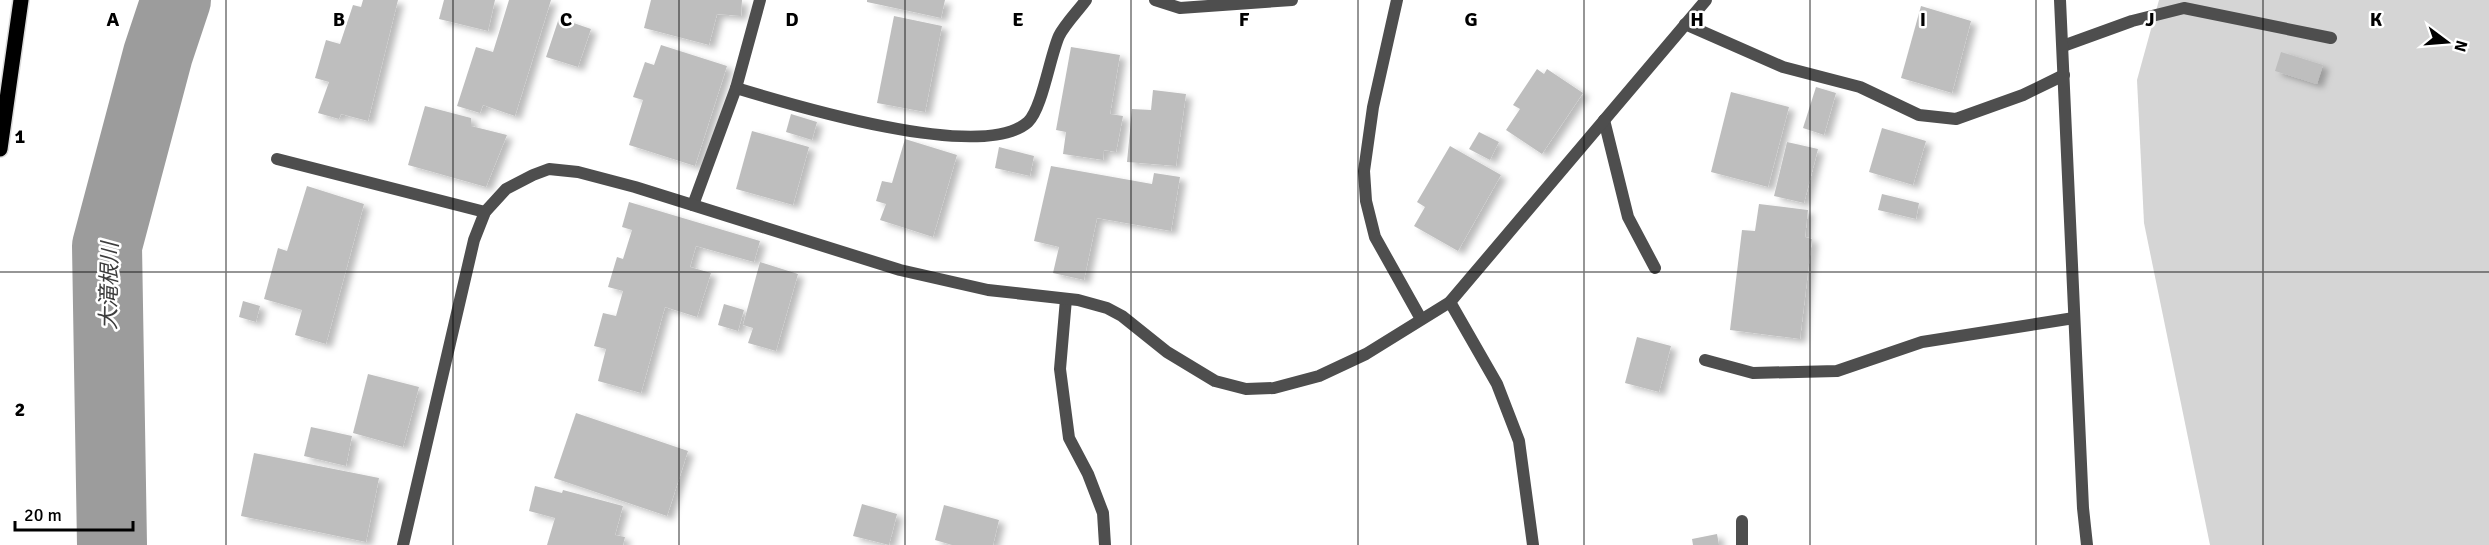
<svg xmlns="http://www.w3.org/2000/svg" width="2489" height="545" font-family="Signika,'Noto Sans JP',sans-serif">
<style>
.green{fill:#d5d5d5}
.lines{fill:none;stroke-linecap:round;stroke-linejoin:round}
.river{stroke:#9c9c9c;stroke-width:70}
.building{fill:#bebebe;filter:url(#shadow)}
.primary-casing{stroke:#dbdbdb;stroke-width:18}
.minor{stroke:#4e4e4e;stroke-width:12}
.tertiary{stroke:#4e4e4e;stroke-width:12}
.primary{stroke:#000;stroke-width:15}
.grid{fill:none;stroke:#000;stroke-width:1.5;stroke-opacity:0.55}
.labels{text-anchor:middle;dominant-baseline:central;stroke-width:5;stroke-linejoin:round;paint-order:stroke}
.water-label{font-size:22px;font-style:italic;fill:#3d3d3d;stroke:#fff}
.grid-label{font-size:20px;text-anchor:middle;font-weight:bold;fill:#000;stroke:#fff;stroke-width:5;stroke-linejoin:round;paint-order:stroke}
</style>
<defs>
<filter id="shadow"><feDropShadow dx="6" dy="4" stdDeviation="3" flood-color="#0004"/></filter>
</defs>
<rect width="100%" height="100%" fill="#fff"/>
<path class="green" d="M 2159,0 L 2489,0 L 2489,545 L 2210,545 L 2144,223 L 2137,80 Z"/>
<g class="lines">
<path class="river" d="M 112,545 L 107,246 L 158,54 L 176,0"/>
</g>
<g class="building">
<path d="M 363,0 L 398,0 L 368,121 L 341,114 L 339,119 L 318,113 L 329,82 L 315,78 L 326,40 L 340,44 L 353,5 L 361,7 Z"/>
<path d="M 444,0 L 495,0 L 488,31 L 439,19 Z"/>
<path d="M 509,0 L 551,0 L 515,116 L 483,105 L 480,113 L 457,106 L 476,47 L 493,52 Z"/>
<path d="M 651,0 L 742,0 L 741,16 L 717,14 L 709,45 L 644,28 Z"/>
<path d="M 867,0 L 945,0 L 941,18 L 867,2 Z"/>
<path d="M 1921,6 L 1971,21 L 1952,93 L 1901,78 Z"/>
<path d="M 894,16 L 942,26 L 925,112 L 877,103 Z"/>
<path d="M 559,18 L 591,29 L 578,67 L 546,57 Z"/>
<path d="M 661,45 L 727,66 L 695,166 L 629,145 L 643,100 L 633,97 L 645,62 L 654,65 Z"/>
<path d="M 1071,47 L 1120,55 L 1110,114 L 1123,116 L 1116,152 L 1104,150 L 1103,160 L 1063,154 L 1066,132 L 1056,130 Z"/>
<path d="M 2281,52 L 2323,65 L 2317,84 L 2275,71 Z"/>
<path d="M 1537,69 L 1544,74 L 1547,69 L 1583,93 L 1542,154 L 1506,130 L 1520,109 L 1513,105 Z"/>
<path d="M 1816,87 L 1836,93 L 1824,135 L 1803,128 Z"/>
<path d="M 1153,90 L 1186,94 L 1176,166 L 1127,162 L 1132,109 L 1151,110 Z"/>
<path d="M 1731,92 L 1789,107 L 1768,187 L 1711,172 Z"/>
<path d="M 425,106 L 471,118 L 471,126 L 507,135 L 486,187 L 408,165 Z"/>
<path d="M 791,114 L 817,122 L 812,140 L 786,132 Z"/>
<path d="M 1882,128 L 1926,141 L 1913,185 L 1869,172 Z"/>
<path d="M 752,131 L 809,147 L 793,205 L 736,189 Z"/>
<path d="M 1479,132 L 1499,142 L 1490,160 L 1469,149 Z"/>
<path d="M 905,139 L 957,155 L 933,237 L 880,220 L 886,204 L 876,201 L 882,181 L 892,183 Z"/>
<path d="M 1787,142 L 1818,149 L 1804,203 L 1774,196 Z"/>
<path d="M 1450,146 L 1501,175 L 1458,251 L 1414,226 L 1425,207 L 1417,202 Z"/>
<path d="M 999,147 L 1034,156 L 1030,176 L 995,168 Z"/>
<path d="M 1051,166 L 1152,184 L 1154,173 L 1180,177 L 1171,231 L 1097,218 L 1084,280 L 1053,273 L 1059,247 L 1034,241 Z"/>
<path d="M 307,186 L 364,204 L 326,344 L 295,335 L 302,310 L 264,299 L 278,248 L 287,251 Z"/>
<path d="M 1882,194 L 1919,203 L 1916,219 L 1878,210 Z"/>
<path d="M 629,202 L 760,241 L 754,262 L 696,246 L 690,267 L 711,273 L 697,317 L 665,307 L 641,393 L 598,381 L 606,349 L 594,346 L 603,313 L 616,316 L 623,291 L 608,287 L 617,257 L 623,259 L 632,230 L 622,227 Z"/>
<path d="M 1759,204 L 1808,210 L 1805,237 L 1812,239 L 1800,339 L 1730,330 L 1742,230 L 1755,231 Z"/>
<path d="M 760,262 L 798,274 L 776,351 L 748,343 L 753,328 L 743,325 Z"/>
<path d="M 243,301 L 260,306 L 256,322 L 239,317 Z"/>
<path d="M 724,304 L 744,310 L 738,331 L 718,325 Z"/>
<path d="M 1637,337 L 1671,346 L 1659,392 L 1625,383 Z"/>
<path d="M 368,374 L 419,387 L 403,447 L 353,433 Z"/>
<path d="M 576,413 L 688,451 L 667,516 L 554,478 Z"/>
<path d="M 311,427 L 352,436 L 346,466 L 304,456 Z"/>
<path d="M 254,453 L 379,478 L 366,542 L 241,516 Z"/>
<path d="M 535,486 L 562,493 L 563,490 L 623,506 L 615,535 L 625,537 L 623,545 L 547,545 L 555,518 L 529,511 Z"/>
<path d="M 862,504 L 897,514 L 889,545 L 853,536 Z"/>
<path d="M 944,505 L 999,520 L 993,545 L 952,545 L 935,540 Z"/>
<path d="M 1717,534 L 1719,545 L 1693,545 L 1692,539 Z"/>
</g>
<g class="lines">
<defs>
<path id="primary" d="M 0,149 L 21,0"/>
</defs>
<use href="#primary" class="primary-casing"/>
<g class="minor">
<path d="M 1155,0 L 1180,8 L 1292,0"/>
<path d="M 1397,0 L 1373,107 L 1364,171 L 1366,201 L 1375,237 L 1421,319"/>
<path d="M 1685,24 L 1783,67 L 1860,87 L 1919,115 L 1956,119 L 2023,95 L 2064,75"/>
<path d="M 2063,46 L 2132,21 L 2184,8 L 2331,38"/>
<path d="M 736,88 C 792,105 982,163 1028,122 C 1042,109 1050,56 1059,36 C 1065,24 1078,11 1086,0"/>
<path d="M 1604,120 L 1628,217 L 1655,268"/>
<path d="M 277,159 L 485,212"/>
<path d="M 693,205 L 736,88 L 760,0"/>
<path d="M 1066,299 L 1060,369 L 1069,438 L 1088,474 L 1103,513 L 1105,545"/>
<path d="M 1450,302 L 1497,384 L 1519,441 L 1533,545"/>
<path d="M 1705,360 L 1753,373 L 1837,371 L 1922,342 L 2074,318"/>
<path d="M 403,545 L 474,240 L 485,212 L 506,189 L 533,175 L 549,169 L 578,172 L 635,187 L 900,270 L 988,290 L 1078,300 L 1107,308 L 1122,316 L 1167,352 L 1215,381 L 1246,389 L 1274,388 L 1319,376 L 1366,354 L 1450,302 L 1706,0"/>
<path d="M 1742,545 L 1742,521"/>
</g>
<path class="tertiary" d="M 2060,0 L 2083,508 L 2087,545"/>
<use href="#primary" class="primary"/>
</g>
<path class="grid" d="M 226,0 L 226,545M 453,0 L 453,545M 679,0 L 679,545M 905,0 L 905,545M 1131,0 L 1131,545M 1358,0 L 1358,545M 1584,0 L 1584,545M 1810,0 L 1810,545M 2036,0 L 2036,545M 2263,0 L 2263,545M 0,272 L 2489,272"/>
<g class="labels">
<g class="water-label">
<text transform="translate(109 286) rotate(-89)">大滝根川</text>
</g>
</g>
<g class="grid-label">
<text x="113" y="26">A</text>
<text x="339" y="26">B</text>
<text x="566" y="26">C</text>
<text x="792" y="26">D</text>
<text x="1018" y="26">E</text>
<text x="1244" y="26">F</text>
<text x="1471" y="26">G</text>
<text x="1697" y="26">H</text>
<text x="1923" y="26">I</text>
<text x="2150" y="26">J</text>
<text x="2376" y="26">K</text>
<text x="20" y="143">1</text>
<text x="20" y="416">2</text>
</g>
<g transform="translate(2447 42) rotate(106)" stroke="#ffffff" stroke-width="4.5" paint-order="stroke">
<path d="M0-4.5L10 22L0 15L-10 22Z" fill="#000000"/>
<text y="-9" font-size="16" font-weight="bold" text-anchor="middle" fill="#000000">N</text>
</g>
<path d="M15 521v9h118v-9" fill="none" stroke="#000000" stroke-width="3"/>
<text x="24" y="521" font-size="18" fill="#000000" stroke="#ffffff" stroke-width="4.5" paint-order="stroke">20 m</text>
</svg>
